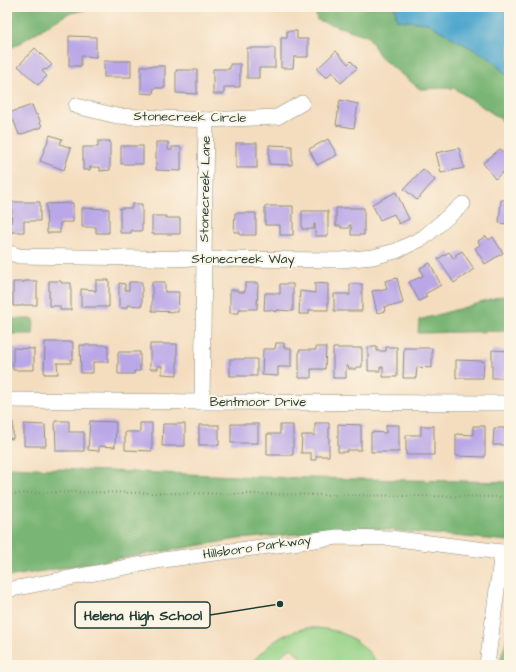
<svg xmlns="http://www.w3.org/2000/svg" width="516" height="672" font-family="'Architects Daughter',sans-serif">
<style>
.green{fill:#97d388;stroke:#5b885e}
.forest{fill:#79b574;stroke:#4c7954}
.water{fill:#50a7cd;stroke:#387280}
.building{fill:#baa7e8}
.lines{fill:none;stroke-linecap:round;stroke-linejoin:round}
.minor-casing{stroke:#8a8d7a;stroke-width:16}
.path{stroke:#8a8d7a;stroke-width:2;stroke-dasharray:1 3;stroke-linecap:butt}
.minor{stroke:#fff;stroke-width:15}
.labels{text-anchor:middle;dominant-baseline:central;stroke-width:4;stroke-linejoin:round;paint-order:stroke}
.street-label{font-size:13px;fill:#1f3d34;stroke:#fcf5e5}
.leader{fill:none;stroke:#1f3d34;stroke-width:1.5}
.callout-dot{fill:#1f3d34;stroke:#fcf5e5;stroke-width:1.5}
.callout{fill:#fcf5e5;stroke:#1f3d34;stroke-width:1.5}
.callout-label{font-size:14px;text-anchor:middle;font-weight:bold;fill:#1f3d34}
</style>
<rect width="100%" height="100%" fill="#fcf5e5"/>
<filter id="ink" filterUnits="userSpaceOnUse"><feTurbulence type="fractalNoise" baseFrequency=".025" numOctaves="2"/><feDisplacementMap in="SourceGraphic" scale="8" xChannelSelector="R" yChannelSelector="G"/><feConvolveMatrix kernelMatrix="1 2 1 2 8 2 1 2 1" color-interpolation-filters="sRGB"/></filter>
<filter id="wash" filterUnits="userSpaceOnUse"><feTurbulence type="fractalNoise" baseFrequency=".012" numOctaves="4" result="noise"/><feDisplacementMap in="SourceGraphic" scale="16" xChannelSelector="R" yChannelSelector="G"/><feGaussianBlur stdDeviation="0.9" result="paint"/><feColorMatrix in="noise" values="0 0 0 0 0 0 0 0 0 0 0 0 0 0 0 0 0 1.4 0 .05"/><feComposite in="paint" operator="in"/></filter>
<g filter="url(#wash)">
<rect width="100%" height="100%" fill="#f4ddbf"/>
<path class="green" d="M 307,628 C 337,627 362,638 378,665 L 308,665 L 292,648 L 284,653 L 271,665 L 249,665 C 268,646 278,634 307,628 Z"/>
<g class="forest">
<path d="M 7,7 L 97,7 L 67,14 L 11,48 L 7,59 Z"/>
<path d="M 315,7 L 395,7 L 397,20 L 427,23 L 490,58 L 509,78 L 509,132 L 501,119 L 454,88 L 420,89 L 381,58 L 368,36 L 317,20 Z"/>
<path d="M 509,295 L 509,331 L 418,333 L 419,320 Z"/>
<path d="M 7,319 L 34,319 L 33,334 L 7,334 Z"/>
<path d="M 7,467 L 262,477 L 509,482 L 509,541 L 366,528 L 238,539 L 7,577 Z"/>
<path d="M 509,630 L 509,665 L 499,665 Z"/>
</g>
<path class="water" d="M 395,7 L 509,7 L 509,78 L 490,58 L 460,42 L 427,23 L 397,20 Z"/>
<g id="blocks">
<g class="building">
<path d="M 287,31 L 297,31 L 297,39 L 308,39 L 308,57 L 294,57 L 293,68 L 281,68 L 281,38 L 287,38 Z"/>
<path d="M 69,36 L 96,37 L 96,57 L 81,56 L 81,66 L 69,66 Z"/>
<path d="M 35,48 L 52,65 L 46,70 L 45,69 L 42,71 L 47,76 L 38,85 L 18,66 Z"/>
<path d="M 247,48 L 275,48 L 275,68 L 259,68 L 259,78 L 247,78 Z"/>
<path d="M 336,51 L 348,64 L 351,61 L 357,68 L 341,83 L 332,72 L 326,78 L 317,69 Z"/>
<rect x="104" y="61" width="27" height="16"/>
<path d="M 230,64 L 240,64 L 240,87 L 224,87 L 224,94 L 213,94 L 213,69 L 230,69 Z"/>
<path d="M 141,66 L 165,66 L 165,88 L 154,88 L 153,94 L 141,93 Z"/>
<path d="M 176,70 L 197,70 L 197,94 L 176,93 Z"/>
<path d="M 340,100 L 358,104 L 354,128 L 336,125 Z"/>
<path d="M 32,105 L 36,115 L 38,115 L 42,127 L 19,135 L 14,121 L 12,121 L 9,113 Z"/>
<path d="M 50,135 L 62,139 L 60,144 L 71,148 L 64,170 L 40,161 Z"/>
<path d="M 328,139 L 337,155 L 317,165 L 309,149 Z"/>
<path d="M 98,141 L 110,141 L 110,170 L 100,171 L 100,167 L 90,167 L 90,170 L 83,170 L 83,147 L 98,147 Z"/>
<path d="M 156,142 L 168,142 L 168,150 L 172,150 L 172,147 L 181,147 L 181,171 L 156,170 Z"/>
<rect x="236" y="143" width="21" height="25"/>
<path d="M 269,145 L 292,146 L 292,165 L 269,164 Z"/>
<rect x="121" y="146" width="22" height="18"/>
<path d="M 459,148 L 464,168 L 441,173 L 436,153 Z"/>
<path d="M 500,149 L 509,160 L 509,167 L 495,179 L 483,163 Z"/>
<path d="M 423,169 L 435,180 L 417,200 L 404,189 Z"/>
<path d="M 396,192 L 409,219 L 399,224 L 394,214 L 380,220 L 372,204 Z"/>
<path d="M 501,200 L 509,200 L 509,224 L 499,223 Z"/>
<path d="M 12,202 L 40,202 L 40,221 L 24,221 L 24,232 L 11,232 Z"/>
<path d="M 73,203 L 73,222 L 62,222 L 62,223 L 60,223 L 60,233 L 47,233 L 46,204 Z"/>
<path d="M 132,204 L 142,204 L 142,231 L 133,231 L 133,230 L 131,230 L 131,233 L 120,233 L 120,208 L 132,208 Z"/>
<path d="M 265,206 L 293,206 L 293,235 L 280,235 L 280,225 L 265,225 Z"/>
<path d="M 82,208 L 109,209 L 109,233 L 96,233 L 96,227 L 82,227 Z"/>
<path d="M 336,208 L 364,208 L 364,235 L 351,235 L 351,225 L 349,225 L 349,228 L 341,228 L 341,226 L 336,226 Z"/>
<path d="M 302,211 L 328,211 L 328,236 L 315,236 L 315,224 L 314,224 L 314,229 L 302,229 Z"/>
<path d="M 235,213 L 256,213 L 256,235 L 240,235 L 240,232 L 234,232 Z"/>
<path d="M 152,216 L 166,216 L 166,218 L 180,218 L 180,234 L 152,234 Z"/>
<path d="M 486,236 L 489,240 L 493,237 L 503,253 L 485,264 L 475,248 L 480,245 L 478,241 Z"/>
<path d="M 462,251 L 474,269 L 454,283 L 438,259 L 449,252 L 454,259 L 457,257 L 455,255 Z"/>
<path d="M 430,263 L 441,285 L 425,294 L 427,297 L 419,301 L 409,282 L 423,276 L 420,268 Z"/>
<path d="M 397,278 L 403,303 L 393,306 L 393,305 L 384,307 L 385,311 L 377,313 L 372,291 L 380,290 L 380,291 L 387,289 L 385,281 Z"/>
<path d="M 96,280 L 109,280 L 109,307 L 81,307 L 81,289 L 94,290 L 94,291 L 96,291 Z"/>
<path d="M 24,281 L 37,281 L 37,305 L 22,305 L 22,306 L 13,306 L 13,282 L 24,282 Z"/>
<path d="M 49,281 L 61,281 L 61,283 L 71,283 L 71,310 L 60,310 L 60,306 L 49,306 Z"/>
<path d="M 129,282 L 142,282 L 142,306 L 127,305 L 127,308 L 119,308 L 119,283 L 125,284 L 125,290 L 129,290 Z"/>
<path d="M 152,282 L 165,282 L 165,292 L 179,292 L 178,312 L 152,311 Z"/>
<path d="M 245,283 L 258,283 L 257,309 L 239,309 L 239,313 L 230,313 L 230,290 L 238,290 L 238,292 L 245,292 Z"/>
<path d="M 315,283 L 328,284 L 328,310 L 309,310 L 309,314 L 299,314 L 300,291 L 315,293 Z"/>
<path d="M 280,284 L 293,284 L 293,311 L 277,310 L 276,312 L 273,311 L 272,310 L 264,310 L 265,293 L 278,293 L 278,294 L 280,294 Z"/>
<path d="M 350,284 L 362,284 L 362,311 L 334,311 L 334,294 L 348,294 L 348,295 L 350,295 Z"/>
<path d="M 45,342 L 73,342 L 73,359 L 71,359 L 71,363 L 57,363 L 58,374 L 44,374 Z"/>
<path d="M 276,343 L 284,343 L 284,348 L 291,348 L 291,367 L 278,367 L 278,376 L 262,375 L 263,349 L 275,349 Z"/>
<path d="M 150,344 L 177,344 L 177,375 L 162,374 L 162,366 L 158,366 L 158,369 L 150,369 Z"/>
<path d="M 80,345 L 108,345 L 108,362 L 93,362 L 93,373 L 81,373 Z"/>
<path d="M 316,347 L 326,347 L 325,369 L 311,369 L 311,378 L 299,378 L 299,350 L 316,350 Z"/>
<path d="M 368,347 L 377,347 L 377,351 L 386,351 L 386,347 L 397,347 L 397,377 L 383,377 L 383,367 L 380,367 L 380,371 L 368,371 Z"/>
<path d="M 13,348 L 34,349 L 34,370 L 13,370 Z"/>
<path d="M 333,348 L 362,348 L 362,367 L 356,367 L 356,369 L 349,369 L 348,366 L 346,366 L 346,378 L 333,378 Z"/>
<path d="M 404,348 L 432,348 L 432,368 L 417,367 L 416,378 L 403,378 Z"/>
<path d="M 492,350 L 509,351 L 509,372 L 504,372 L 504,378 L 492,378 Z"/>
<path d="M 118,352 L 140,352 L 140,371 L 134,371 L 134,374 L 118,374 Z"/>
<rect x="230" y="359" width="27" height="17"/>
<path d="M 456,360 L 484,361 L 483,378 L 456,378 Z"/>
<path d="M 55,421 L 69,421 L 69,432 L 84,432 L 84,451 L 56,451 Z"/>
<path d="M 90,421 L 116,422 L 115,447 L 99,446 L 99,451 L 88,450 Z"/>
<path d="M 7,422 L 13,422 L 13,439 L 7,438 Z"/>
<path d="M 140,423 L 152,423 L 152,451 L 125,450 L 125,432 L 140,432 Z"/>
<path d="M 315,423 L 329,423 L 329,456 L 316,456 L 316,460 L 311,460 L 311,453 L 301,453 L 302,435 L 315,435 Z"/>
<path d="M 24,424 L 45,425 L 46,446 L 24,446 Z"/>
<path d="M 163,424 L 185,424 L 185,446 L 162,446 Z"/>
<rect x="231" y="424" width="27" height="19"/>
<path d="M 338,424 L 361,425 L 361,450 L 347,450 L 347,452 L 338,452 Z"/>
<rect x="199" y="425" width="20" height="20"/>
<path d="M 280,425 L 293,425 L 293,455 L 267,455 L 267,434 L 280,434 Z"/>
<path d="M 386,425 L 399,425 L 399,452 L 371,452 L 371,432 L 386,433 Z"/>
<path d="M 421,426 L 434,426 L 434,455 L 406,455 L 406,435 L 421,435 Z"/>
<path d="M 473,426 L 485,426 L 485,457 L 456,456 L 456,434 L 473,435 Z"/>
<path d="M 494,428 L 509,428 L 509,445 L 493,445 Z"/>
</g>
</g>
</g>
<g filter="url(#ink)">
<use href="#blocks" fill-opacity="0" stroke="#8a8d7a" stroke-width="1"/>
<g class="lines">
<defs>
<g id="minor">
<path d="M 76,106 L 117,116 L 206,120 L 277,117 L 302,103"/>
<path d="M 7,252 L 19,256 L 204,259 L 341,260 L 373,257 L 396,251 L 423,238 L 463,204"/>
<path d="M 7,400 L 202,402 L 509,403"/>
<path d="M 202,402 L 206,120"/>
<path d="M 7,590 L 163,560 L 337,537 L 390,538 L 509,553"/>
<path d="M 487,665 L 502,552"/>
</g>
</defs>
<use href="#minor" class="minor-casing"/>
<path class="path" d="M 7,494 L 69,492 L 509,497"/>
<use href="#minor" class="minor"/>
</g>
</g>
<g class="labels">
<g class="street-label">
<text transform="translate(190 117) rotate(1)">Stonecreek Circle</text>
<text transform="translate(205 189) rotate(-89)">Stonecreek Lane</text>
<text x="243" y="259">Stonecreek Way</text>
<text x="258" y="402">Bentmoor Drive</text>
<text transform="translate(257 547) rotate(-8)">Hillsboro Parkway</text>
</g>
</g>
<path class="leader" d="M280 604L210 615"/>
<circle class="callout-dot" cx="280" cy="604" r="4"/>
<rect class="callout" x="75" y="602" width="135" height="26" rx="4"/>
<g class="callout-label">
<text x="143" y="620">Helena High School</text>
</g>
<rect width="516" height="672" fill="none" stroke="#fcf5e5" stroke-width="24"/>
</svg>
